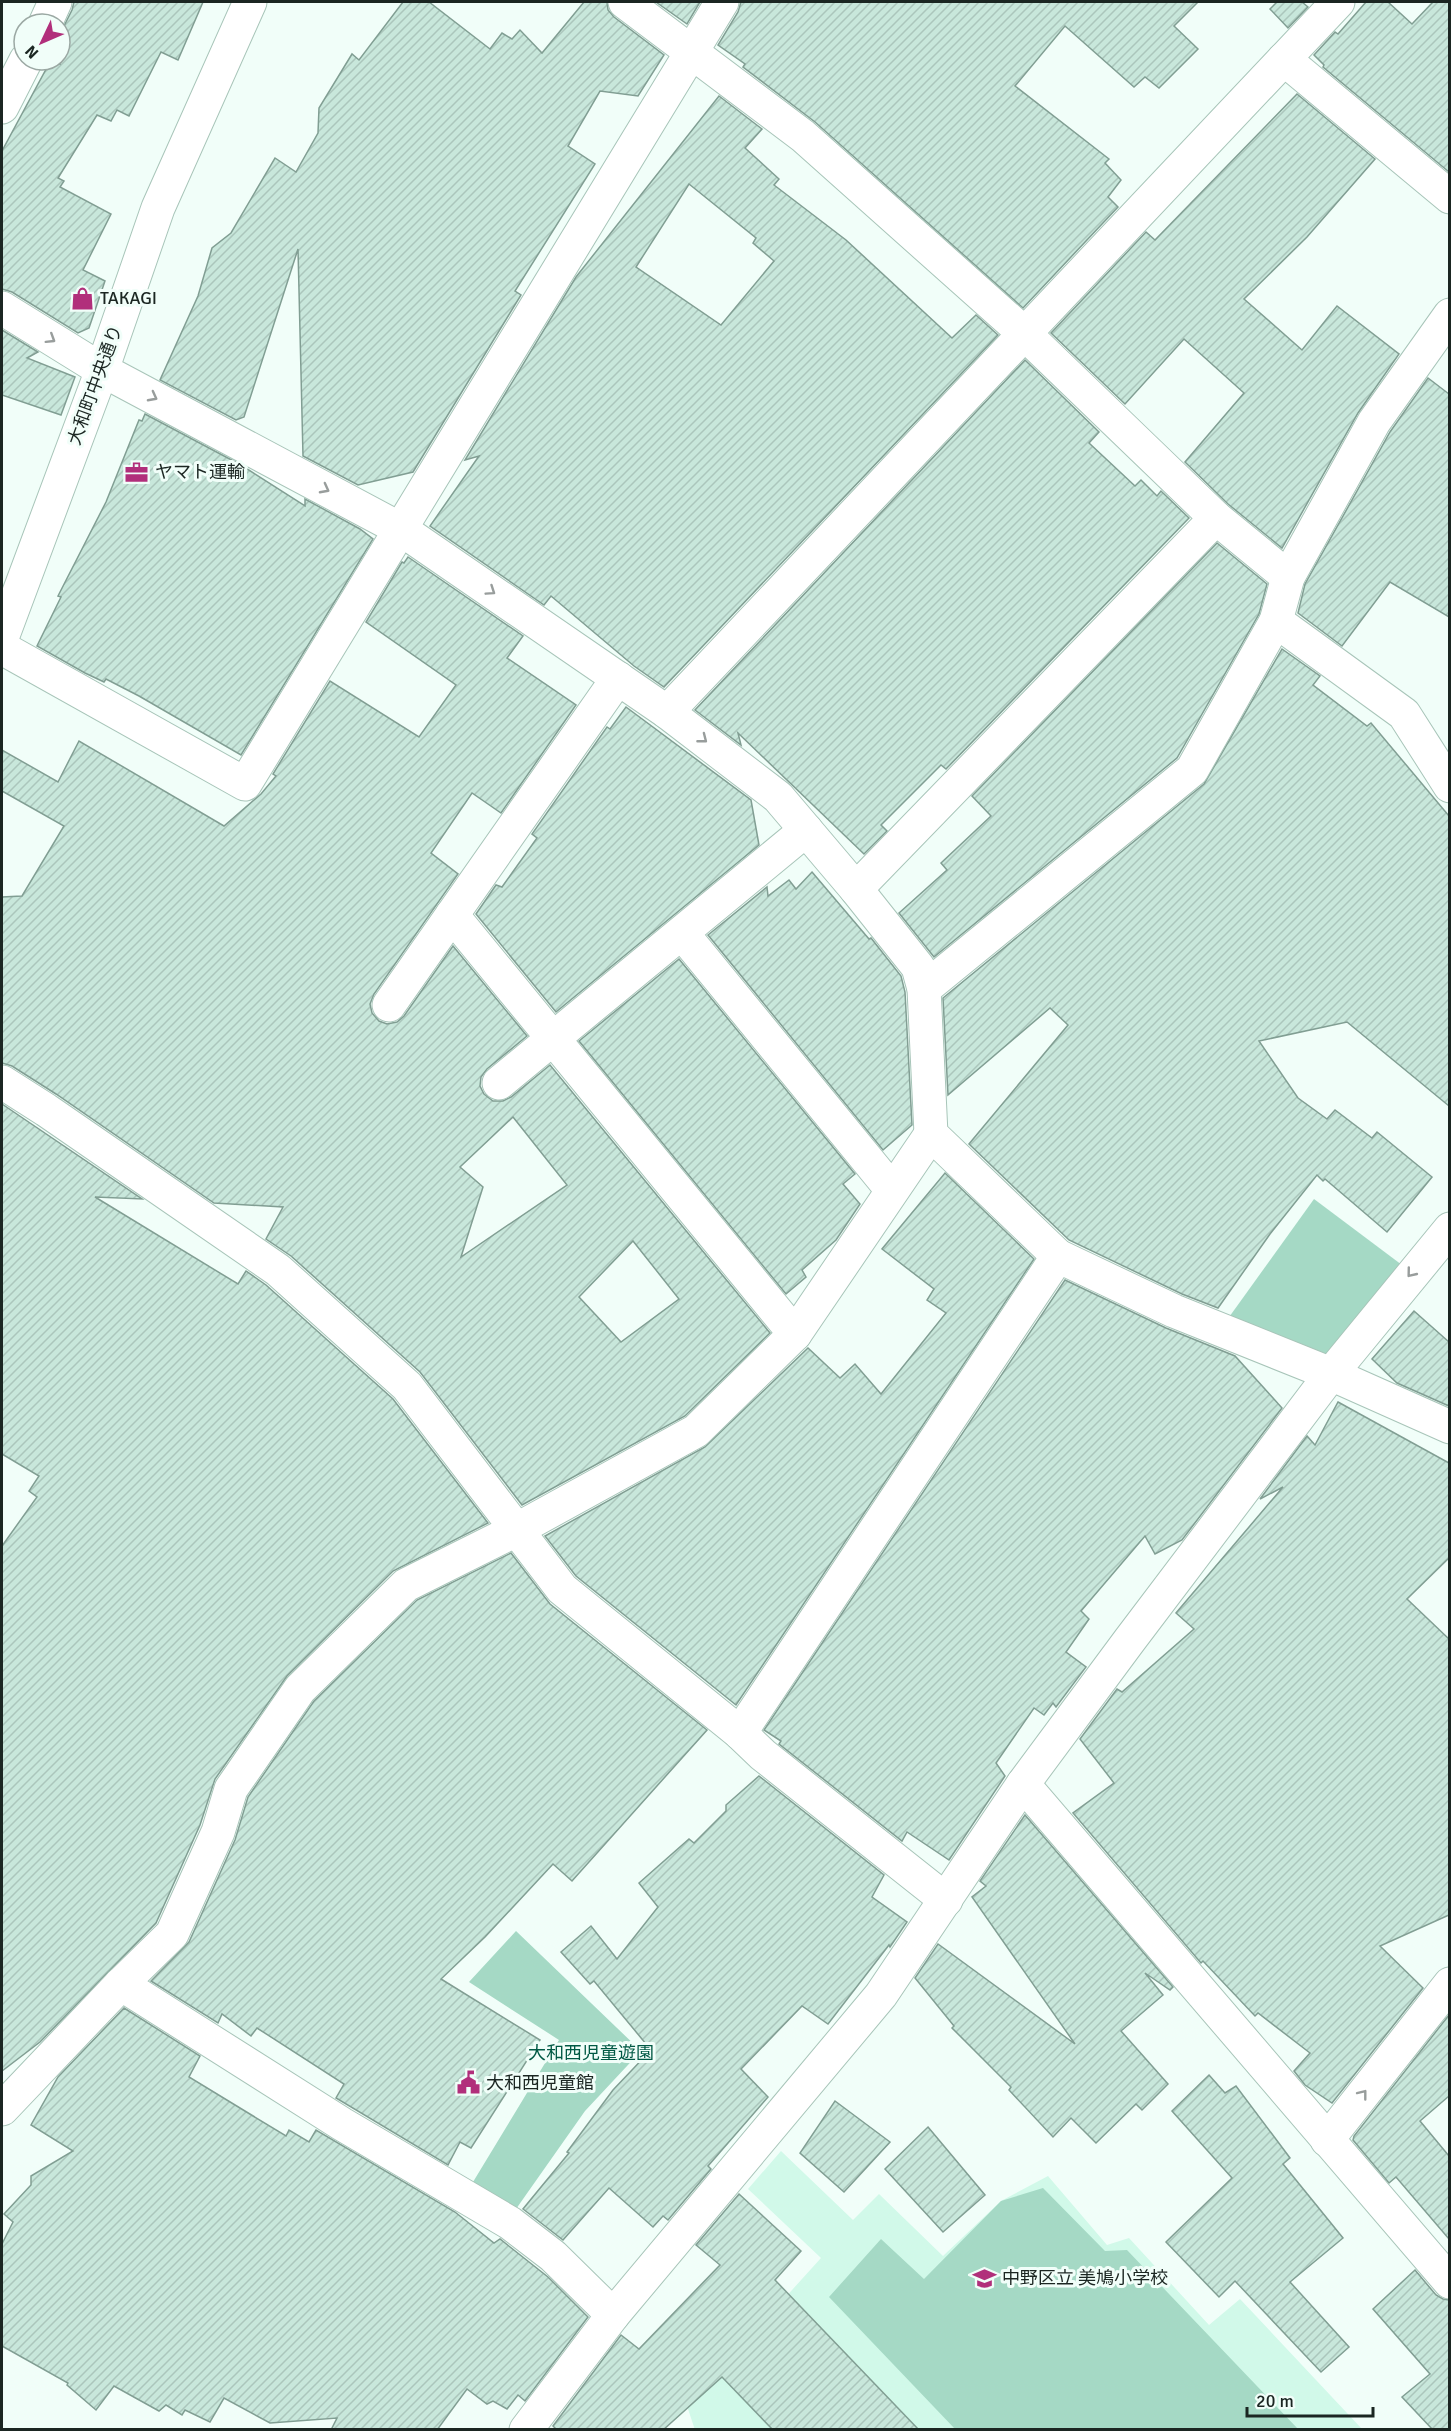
<svg xmlns="http://www.w3.org/2000/svg" width="1451" height="2431" font-family="Signika,'Noto Sans JP',sans-serif">
<style>
.built{fill:#d1f9e9}
.green{fill:#a5d9c5}
.building{fill:url(#building-hatch);stroke:#819e93;stroke-width:1.5;fill-rule:evenodd}
.lines{fill:none;stroke-linecap:round;stroke-linejoin:round}
.street-casing{stroke:#a8c5b9;stroke-width:35}
.street{stroke:#fff;stroke-width:33}
.oneway{stroke:#989d9c}
.labels{text-anchor:middle;dominant-baseline:central;stroke-width:6;stroke-linejoin:round;paint-order:stroke}
.poi-label{font-size:18px;fill:#1b2622;stroke:#f1fef9;text-anchor:start}
.street-label{font-size:18px;fill:#1b2622;stroke:#f1fef9}
.park-label{font-size:18px;fill:#015944;stroke:#f1fef9}
</style>
<defs>
<pattern id="building-hatch" width="6" height="6" patternUnits="userSpaceOnUse" patternTransform="scale(1.5)"><rect width="6" height="6" fill="#c8e7db"/><path d="M-1 1l2-2M0 6l6-6M5 7l2-2" fill="none" stroke="#abc6bc"/></pattern>
</defs>
<rect width="100%" height="100%" fill="#f1fef9"/>
<path class="built" d="M 781,2151 L 853,2220 L 879,2194 L 943,2256 L 1001,2201 L 1048,2176 L 1107,2245 L 1129,2238 L 1209,2325 L 1240,2299 L 1362,2429 L 695,2430 L 687,2406 L 821,2258 L 748,2189 Z"/>
<g class="green">
<path d="M 1314,1199 L 1402,1265 L 1331,1352 L 1316,1356 L 1227,1320 Z"/>
<path d="M 516,1931 L 641,2051 L 585,2111 L 516,2209 L 473,2182 L 559,2040 L 469,1982 Z"/>
<path d="M 1043,2188 L 1105,2251 L 1127,2250 L 1298,2429 L 955,2429 L 829,2297 L 881,2239 L 924,2279 L 1001,2201 Z"/>
</g>
<g class="building">
<path d="M 74,2 L 203,2 L 178,60 L 161,52 L 129,116 L 117,110 L 111,121 L 97,115 L 58,178 L 64,181 L 60,187 L 111,214 L 83,270 L 105,281 L 89,328 L 78,333 L 12,292 L 2,289 L 2,151 L 51,60 L 60,64 L 60,34 L 72,10 Z"/>
<path d="M 403,2 L 429,2 L 490,49 L 502,33 L 512,39 L 520,30 L 542,53 L 584,2 L 607,2 L 608,10 L 614,17 L 664,55 L 638,96 L 600,91 L 568,146 L 595,164 L 515,291 L 521,295 L 413,472 L 358,485 L 303,456 L 298,249 L 244,417 L 236,420 L 160,380 L 198,296 L 212,248 L 231,233 L 275,158 L 296,172 L 318,133 L 319,108 L 352,54 L 359,60 Z"/>
<path d="M 656,2 L 700,2 L 687,24 Z"/>
<path d="M 741,2 L 1198,2 L 1174,26 L 1198,49 L 1159,88 L 1145,77 L 1134,87 L 1065,26 L 1015,86 L 1109,159 L 1105,163 L 1121,180 L 1108,197 L 1118,207 L 1023,308 L 815,122 L 743,67 L 745,64 L 718,45 L 738,12 Z"/>
<path d="M 1277,2 L 1302,2 L 1308,7 L 1288,28 L 1270,9 Z"/>
<path d="M 1366,2 L 1388,2 L 1412,24 L 1433,2 L 1449,2 L 1449,172 L 1323,67 L 1324,65 L 1314,55 L 1335,32 L 1338,34 Z"/>
<path d="M 1297,94 L 1375,159 L 1307,237 L 1244,299 L 1302,350 L 1337,306 L 1399,354 L 1358,413 L 1282,548 L 1228,504 L 1185,462 L 1244,393 L 1184,339 L 1125,404 L 1051,333 L 1146,232 L 1155,240 Z"/>
<path d="M 719,96 L 762,129 L 745,148 L 779,179 L 774,185 L 846,240 L 952,338 L 976,315 L 998,335 L 664,687 L 634,666 L 551,596 L 544,605 L 430,526 L 479,456 L 465,460 L 576,277 ZM 689,184 L 756,238 L 753,243 L 774,261 L 721,325 L 636,267 Z"/>
<path d="M 2,330 L 38,352 L 27,358 L 75,377 L 61,415 L 2,395 Z"/>
<path d="M 1025,360 L 1099,432 L 1089,443 L 1135,486 L 1141,480 L 1157,496 L 1161,491 L 1189,518 L 946,769 L 941,765 L 881,825 L 887,831 L 864,854 L 738,733 L 741,745 L 695,710 Z"/>
<path d="M 1428,378 L 1449,394 L 1449,617 L 1390,582 L 1342,646 L 1298,613 L 1305,584 L 1390,432 Z"/>
<path d="M 145,414 L 241,465 L 305,506 L 305,499 L 360,529 L 373,539 L 241,755 L 139,696 L 106,679 L 104,682 L 85,673 L 37,646 L 61,597 L 58,596 L 106,502 L 139,420 L 142,421 Z"/>
<path d="M 1217,543 L 1267,584 L 1259,614 L 1177,758 L 934,957 L 899,913 L 947,870 L 941,863 L 991,816 L 972,796 Z"/>
<path d="M 408,557 L 523,636 L 507,658 L 576,705 L 501,813 L 472,793 L 431,853 L 458,874 L 374,994 L 370,1004 L 372,1013 L 379,1021 L 387,1024 L 397,1022 L 404,1016 L 453,946 L 527,1036 L 487,1069 L 481,1077 L 480,1086 L 484,1094 L 493,1101 L 503,1101 L 511,1097 L 550,1065 L 770,1333 L 685,1416 L 522,1505 L 420,1372 L 291,1256 L 266,1239 L 283,1207 L 214,1203 L 56,1094 L 12,1066 L 2,1063 L 2,897 L 22,896 L 64,826 L 2,791 L 2,750 L 58,782 L 79,741 L 224,826 L 261,794 L 276,776 L 273,774 L 330,681 L 419,737 L 456,685 L 366,622 L 402,562 L 404,563 ZM 513,1117 L 567,1185 L 461,1257 L 483,1187 L 460,1167 ZM 633,1241 L 679,1299 L 621,1342 L 579,1297 Z"/>
<path d="M 1282,649 L 1320,676 L 1313,685 L 1367,726 L 1371,723 L 1449,816 L 1449,1106 L 1347,1022 L 1259,1041 L 1298,1098 L 1327,1119 L 1335,1110 L 1372,1138 L 1377,1132 L 1432,1177 L 1387,1232 L 1325,1179 L 1323,1181 L 1317,1175 L 1270,1234 L 1218,1308 L 1182,1294 L 1069,1240 L 969,1144 L 1068,1025 L 1050,1008 L 948,1095 L 943,998 L 1204,784 Z"/>
<path d="M 626,707 L 751,800 L 759,845 L 556,1012 L 476,914 L 496,885 L 502,887 L 537,838 L 532,834 L 607,727 L 610,729 Z"/>
<path d="M 812,872 L 869,939 L 871,938 L 901,976 L 905,992 L 912,1125 L 883,1150 L 708,935 L 767,887 L 768,896 L 789,880 L 796,889 Z"/>
<path d="M 679,959 L 855,1174 L 843,1184 L 860,1204 L 836,1240 L 802,1270 L 806,1277 L 786,1294 L 579,1041 Z"/>
<path d="M 2,1104 L 142,1199 L 95,1197 L 238,1284 L 246,1271 L 266,1285 L 393,1399 L 488,1523 L 393,1571 L 287,1676 L 215,1779 L 200,1825 L 156,1923 L 40,2042 L 2,2071 L 2,1546 L 37,1497 L 29,1491 L 39,1476 L 2,1454 Z"/>
<path d="M 945,1173 L 1034,1259 L 736,1705 L 576,1576 L 545,1536 L 705,1447 L 808,1348 L 840,1378 L 855,1364 L 881,1394 L 946,1313 L 927,1300 L 934,1289 L 882,1249 Z"/>
<path d="M 1065,1280 L 1166,1328 L 1235,1356 L 1282,1408 L 1182,1540 L 1155,1554 L 1145,1536 L 1081,1611 L 1089,1619 L 1066,1652 L 1086,1667 L 1056,1707 L 1053,1703 L 1044,1715 L 1034,1708 L 996,1763 L 1005,1776 L 949,1860 L 907,1832 L 902,1841 L 779,1744 L 781,1741 L 764,1730 Z"/>
<path d="M 1414,1311 L 1449,1342 L 1449,1406 L 1397,1383 L 1372,1359 Z"/>
<path d="M 1338,1402 L 1449,1463 L 1449,1558 L 1407,1599 L 1449,1639 L 1449,1915 L 1380,1946 L 1423,1988 L 1332,2103 L 1305,2085 L 1294,2071 L 1310,2053 L 1258,2013 L 1255,2016 L 1203,1961 L 1201,1963 L 1073,1813 L 1114,1783 L 1080,1739 L 1117,1689 L 1122,1692 L 1194,1629 L 1176,1613 L 1283,1487 L 1260,1499 L 1307,1436 L 1315,1445 Z"/>
<path d="M 511,1553 L 550,1604 L 707,1730 L 572,1881 L 553,1864 L 485,1937 L 441,1979 L 540,2040 L 471,2148 L 460,2142 L 448,2165 L 336,2098 L 344,2084 L 257,2028 L 251,2036 L 222,2014 L 218,2023 L 151,1981 L 189,1942 L 235,1840 L 248,1797 L 314,1701 L 417,1600 Z"/>
<path d="M 759,1776 L 884,1875 L 872,1897 L 907,1922 L 890,1947 L 889,1945 L 828,2024 L 802,2006 L 741,2069 L 768,2097 L 708,2166 L 711,2169 L 668,2220 L 663,2216 L 653,2227 L 609,2188 L 563,2240 L 523,2209 L 569,2153 L 567,2152 L 613,2090 L 651,2050 L 594,1981 L 590,1984 L 561,1952 L 591,1926 L 617,1959 L 658,1907 L 639,1883 L 689,1839 L 694,1843 L 726,1811 L 726,1805 Z"/>
<path d="M 1025,1815 L 1173,1987 L 1170,1990 L 1145,1973 L 1163,1995 L 1121,2031 L 1168,2084 L 1142,2110 L 1136,2104 L 1096,2143 L 1071,2118 L 1053,2137 L 1009,2090 L 1011,2087 L 952,2028 L 954,2026 L 915,1978 L 938,1944 L 1075,2044 L 972,1897 L 986,1886 L 980,1881 Z"/>
<path d="M 124,2008 L 200,2056 L 189,2077 L 286,2136 L 289,2130 L 309,2142 L 316,2130 L 455,2212 L 494,2243 L 500,2239 L 548,2277 L 588,2317 L 525,2401 L 518,2395 L 507,2409 L 493,2401 L 487,2404 L 467,2389 L 437,2430 L 331,2430 L 337,2418 L 270,2423 L 224,2398 L 210,2422 L 185,2410 L 182,2415 L 166,2405 L 159,2411 L 114,2386 L 96,2410 L 67,2385 L 68,2383 L 2,2346 L 2,2244 L 13,2222 L 4,2214 L 31,2185 L 31,2176 L 73,2151 L 31,2125 L 58,2077 Z"/>
<path d="M 1449,2015 L 1449,2096 L 1420,2121 L 1449,2156 L 1449,2239 L 1396,2177 L 1389,2183 L 1353,2140 L 1354,2136 Z"/>
<path d="M 1209,2075 L 1225,2093 L 1236,2086 L 1290,2158 L 1283,2164 L 1343,2238 L 1290,2282 L 1349,2347 L 1321,2372 L 1235,2281 L 1219,2297 L 1166,2242 L 1232,2178 L 1172,2111 Z"/>
<path d="M 835,2101 L 890,2142 L 844,2192 L 800,2153 Z"/>
<path d="M 928,2127 L 985,2195 L 943,2232 L 885,2169 Z"/>
<path d="M 739,2194 L 801,2251 L 775,2280 L 919,2430 L 773,2430 L 722,2377 L 663,2430 L 557,2430 L 553,2426 L 621,2335 L 639,2349 L 720,2265 L 696,2245 Z"/>
<path d="M 1415,2270 L 1436,2295 L 1443,2299 L 1449,2300 L 1449,2430 L 1433,2430 L 1402,2397 L 1430,2374 L 1373,2309 Z"/>
</g>
<g class="lines">
<defs>
<g id="street">
<path d="M 625,2 L 803,136 L 1025,334 L 1216,518 L 1288,577"/>
<path d="M 45,24 L 55,2"/>
<path d="M 1284,59 L 1450,197"/>
<path d="M 2,107 L 26,60"/>
<path d="M 2,308 L 102,370 L 402,530 L 667,712 L 778,797 L 856,889 L 918,967 L 924,989 L 931,1134 L 1058,1256 L 1174,1311 L 1331,1374 L 1450,1427"/>
<path d="M 1276,621 L 1404,714 L 1450,786"/>
<path d="M 2,638 L 102,370 L 158,208 L 250,2"/>
<path d="M 2,648 L 245,784 L 722,2"/>
<path d="M 667,712 L 1338,2"/>
<path d="M 856,889 L 1216,518"/>
<path d="M 452,915 L 795,1334"/>
<path d="M 682,933 L 892,1190"/>
<path d="M 924,989 L 1192,770 L 1276,621 L 1288,577 L 1374,422 L 1450,315"/>
<path d="M 389,1005 L 618,678"/>
<path d="M 2,1082 L 46,1110 L 278,1270 L 407,1386 L 562,1589 L 740,1733 L 763,1755 L 946,1900"/>
<path d="M 499,1083 L 806,830"/>
<path d="M 740,1733 L 1058,1256"/>
<path d="M 1023,1784 L 1450,2282"/>
<path d="M 121,1984 L 342,2124 L 510,2223 L 553,2256 L 613,2315"/>
<path d="M 2,2109 L 121,1984 L 172,1934 L 218,1832 L 231,1789 L 300,1689 L 406,1585 L 516,1530 L 696,1431 L 795,1334 L 931,1134"/>
<path d="M 1327,2140 L 1450,1984"/>
<path d="M 526,2430 L 613,2315 L 881,1995 L 1023,1784 L 1129,1641 L 1331,1374 L 1450,1229"/>
</g>
</defs>
<use href="#street" class="street-casing"/>
<use href="#street" class="street"/>
</g>
<defs><path id="oneway-chevron" d="M-2-3.5L2.5 0L-2 3.5" fill="none" stroke-width="1.6" stroke-linecap="round" stroke-linejoin="round" transform="scale(1.5)"/></defs>
<g class="oneway">
<use href="#oneway-chevron" transform="translate(51 339) rotate(32)"/>
<use href="#oneway-chevron" transform="translate(153 397) rotate(28)"/>
<use href="#oneway-chevron" transform="translate(325 489) rotate(28)"/>
<use href="#oneway-chevron" transform="translate(491 591) rotate(34)"/>
<use href="#oneway-chevron" transform="translate(703 739) rotate(38)"/>
<use href="#oneway-chevron" transform="translate(1411 1273) rotate(129)"/>
<use href="#oneway-chevron" transform="translate(1363 2094) rotate(-52)"/>
</g>
<defs>
<symbol id="shop-bare" viewBox="-9 -9 18 18"><path d="M-5-2.5h2.3a2.7 3.5 0 0 1 5.4 0H5L5.5 6h-11ZM-1.5-2.5h3a1.5 2.3 0 0 0-3 0Z" fill="#b12f7b" stroke="#f1fef9" stroke-width="2.5" paint-order="stroke"/></symbol>
<symbol id="office-bare" viewBox="-9 -9 18 18"><path d="M-6-3h4V-5.5h4V-3h4V5H-6ZM-1-4.5V-3h2v-1.5ZM-6 0V1H6V0Z" fill="#b12f7b" stroke="#f1fef9" stroke-width="2.5" paint-order="stroke"/></symbol>
<symbol id="civic-bare" viewBox="-9 -9 18 18"><path d="M-.6-6.5H3V-4.5H.6V-3L4-1V1h2V6H-6V1h2V-1L-.6-3ZM-1.2 2.5V6h2.4V2.5Z" fill="#b12f7b" stroke="#f1fef9" stroke-width="2.5" paint-order="stroke"/></symbol>
<symbol id="school-bare" viewBox="-9 -9 18 18"><path d="M0-5L7-2L0 1L-7-2ZM-4 1L0 2.5L4 1V4Q0 6-4 4Z" fill="#b12f7b" stroke="#f1fef9" stroke-width="2.5" paint-order="stroke"/></symbol>
</defs>
<g fill-rule="evenodd">
<use href="#shop-bare" x="66" y="282" width="33" height="33"/>
<use href="#office-bare" x="120" y="456" width="33" height="33"/>
<use href="#civic-bare" x="452" y="2066" width="33" height="33"/>
<use href="#school-bare" x="968" y="2262" width="33" height="33"/>
</g>
<g class="labels">
<g class="poi-label">
<text x="100" y="298">TAKAGI</text>
<text x="155" y="472">ヤマト運輸</text>
<text x="486" y="2083">大和西児童館</text>
<text x="1002" y="2278">中野区立 美鳩小学校</text>
</g>
<g class="street-label">
<text transform="translate(95 385) rotate(-70)">大和町中央通り</text>
</g>
<g class="park-label">
<text x="591" y="2053">大和西児童遊園</text>
</g>
</g>
<rect width="1451" height="2431" fill="none" stroke="#1b2622" stroke-width="6"/>
<g transform="translate(42 42) rotate(226)"><circle r="28" fill="#f1fef9" stroke="#9ba8a3" stroke-width="1.5"/>
<path d="M0-4.5L10 22L0 15L-10 22Z" fill="#b12f7b"/>
<text y="-9" font-size="16" font-weight="bold" text-anchor="middle" fill="#1b2622">N</text>
</g>
<path d="M1247 2407v9h126v-9" fill="none" stroke="#1b2622" stroke-width="3"/>
<text x="1256" y="2407" font-size="18" fill="#1b2622" stroke="#f1fef9" stroke-width="4.5" paint-order="stroke">20 m</text>
</svg>
